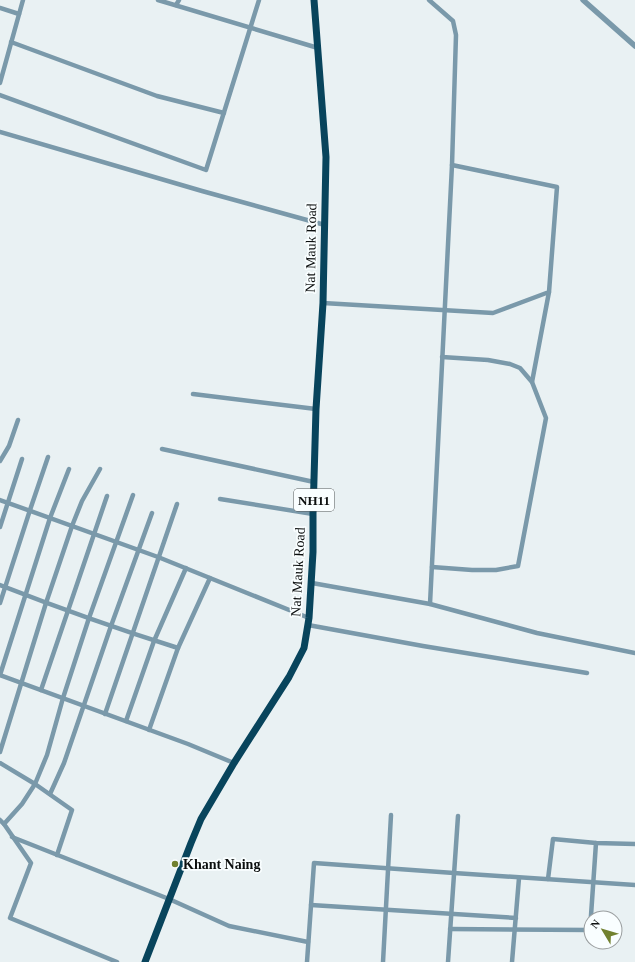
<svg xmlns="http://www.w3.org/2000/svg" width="635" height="962" font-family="'Times New Roman',serif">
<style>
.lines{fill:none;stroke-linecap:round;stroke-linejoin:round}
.minor{stroke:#7a99aa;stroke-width:4.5}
.tertiary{stroke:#7a99aa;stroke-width:5.5}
.trunk{stroke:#08445c;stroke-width:7}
.poi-dot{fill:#71812f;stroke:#f9feff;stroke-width:1.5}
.labels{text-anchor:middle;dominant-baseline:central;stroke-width:3.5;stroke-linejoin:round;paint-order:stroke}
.shield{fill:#f9feff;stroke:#525656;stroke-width:1}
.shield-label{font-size:13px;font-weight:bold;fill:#0b0e0e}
.street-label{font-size:14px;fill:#0b0e0e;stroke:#f9feff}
.poi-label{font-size:14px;font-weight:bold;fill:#0b0e0e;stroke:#f9feff;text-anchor:start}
</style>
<rect width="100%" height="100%" fill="#e9f1f3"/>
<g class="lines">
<g class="minor">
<path d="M 158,0 L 318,48"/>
<path d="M 429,0 L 453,21 L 456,35 L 452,165 L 430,604"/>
<path d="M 176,5 L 179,0"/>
<path d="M 0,8 L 19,14"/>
<path d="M 11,42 L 157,96 L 224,113"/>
<path d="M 0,83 L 23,0"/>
<path d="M 0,95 L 206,170 L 259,0"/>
<path d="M 0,132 L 202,191 L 325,225"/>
<path d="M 323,303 L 493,313 L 549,292 L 557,187 L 452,165"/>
<path d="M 532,382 L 549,292"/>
<path d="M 193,394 L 316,409"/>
<path d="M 162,449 L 314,482"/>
<path d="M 0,461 L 9,446 L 18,420"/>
<path d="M 220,499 L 313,514"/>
<path d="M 0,500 L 158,557 L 309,618"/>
<path d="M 0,527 L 22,459"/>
<path d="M 432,567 L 472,570 L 496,570 L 518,566 L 546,418 L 532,382 L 520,368 L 510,364 L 488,360 L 442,357"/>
<path d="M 312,583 L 430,604 L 537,633 L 635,653"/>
<path d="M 0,585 C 59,608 118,629 178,648"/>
<path d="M 0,603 L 30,510 L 48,457"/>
<path d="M 308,625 L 423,646 L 587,673"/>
<path d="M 0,675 L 188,744 L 234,763"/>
<path d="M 0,675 L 50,518 L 69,469"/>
<path d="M 41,690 L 107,496"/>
<path d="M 105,714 L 177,504"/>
<path d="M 126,721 L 154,641 L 186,568"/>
<path d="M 149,730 L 178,648 L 210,578"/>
<path d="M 0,752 L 46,603 L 72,526 L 82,501 L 100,469"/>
<path d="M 0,763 L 35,784 L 72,810 L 57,855"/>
<path d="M 50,794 L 64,763 L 111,626 L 152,513"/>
<path d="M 0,820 L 4,824 L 31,863 L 10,918 L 117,962"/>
<path d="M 4,824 L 22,804 L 35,784 L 47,755 L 63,698 L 89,618 L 133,495"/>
<path d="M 12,837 L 169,899 L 229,926 L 308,942"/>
<path d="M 548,879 L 553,839 L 596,843 L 635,844"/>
<path d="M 311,905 L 516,918"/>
<path d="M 450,929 L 590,930 L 596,843"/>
<path d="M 307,962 L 314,863 L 454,873 L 635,885"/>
<path d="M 383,962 L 391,815"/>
<path d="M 448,962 L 458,816"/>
<path d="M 512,962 L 519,878"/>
</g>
<path class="tertiary" d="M 583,0 L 635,46"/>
<path class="trunk" d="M 145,962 L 191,843 L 201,819 L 234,763 L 289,677 L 304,648 L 309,618 L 313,552 L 313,514 L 316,409 L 323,303 L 326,157 L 314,0"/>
</g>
<circle class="poi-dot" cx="175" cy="864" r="4"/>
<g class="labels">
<rect class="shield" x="294" y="489" width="40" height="22" rx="3"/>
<g class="shield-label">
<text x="314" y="500">NH11</text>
</g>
<g class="street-label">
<text transform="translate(311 248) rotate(-89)">Nat Mauk Road</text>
<text transform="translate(298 572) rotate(-87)">Nat Mauk Road</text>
</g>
<g class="poi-label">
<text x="183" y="864">Khant Naing</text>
</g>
</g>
<g transform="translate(603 930) rotate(308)"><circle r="19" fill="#f9feff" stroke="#9a9e9f"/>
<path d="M0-3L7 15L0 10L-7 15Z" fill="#71812f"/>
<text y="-6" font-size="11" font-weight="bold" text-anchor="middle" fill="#0b0e0e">N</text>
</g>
</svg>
